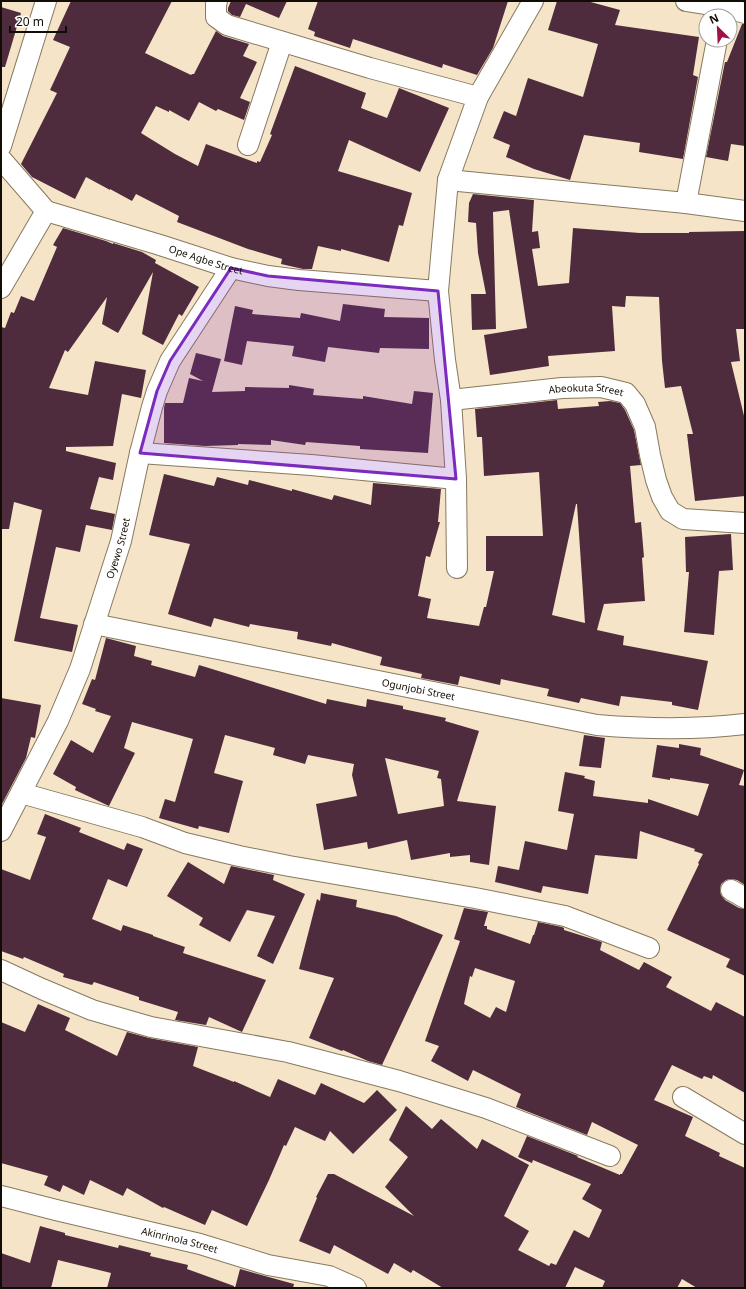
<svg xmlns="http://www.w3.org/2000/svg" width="746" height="1289" font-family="'Noto Sans',sans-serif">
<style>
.building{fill:#4f2c3d;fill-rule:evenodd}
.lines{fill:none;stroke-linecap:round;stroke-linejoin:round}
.street-casing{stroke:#88795e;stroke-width:22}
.street{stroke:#fff;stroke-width:20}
.marked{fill:#7b2cbf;fill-opacity:0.2;stroke:#7b2cbf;stroke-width:3;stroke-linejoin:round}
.labels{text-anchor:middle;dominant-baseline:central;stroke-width:4;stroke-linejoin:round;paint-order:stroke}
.street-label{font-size:10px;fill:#120d04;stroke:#fff}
</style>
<rect width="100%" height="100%" fill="#f5e4c7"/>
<g class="building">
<path d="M 71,1 L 172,1 L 145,53 L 191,75 L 192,74 L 194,74 L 216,31 L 223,36 L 249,44 L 243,56 L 257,62 L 240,98 L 250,102 L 244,120 L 218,109 L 216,111 L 199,102 L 189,121 L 169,110 L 169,112 L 156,106 L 141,133 L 175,154 L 198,166 L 206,144 L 257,163 L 257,161 L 260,162 L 272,135 L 270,134 L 295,66 L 366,93 L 361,108 L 387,118 L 399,88 L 449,108 L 420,172 L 349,140 L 338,171 L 412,193 L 403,226 L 399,225 L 389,262 L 341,249 L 341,251 L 318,246 L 312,269 L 303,269 L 281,264 L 282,259 L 248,249 L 177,222 L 179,216 L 136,194 L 132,201 L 110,189 L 110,190 L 86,177 L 75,199 L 32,177 L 21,164 L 57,93 L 50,90 L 70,47 L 53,40 Z"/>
<path d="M 231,1 L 287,1 L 279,18 L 246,4 L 240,17 L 232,15 L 228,11 L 228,8 Z"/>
<path d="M 318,1 L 508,1 L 493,48 L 477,75 L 443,64 L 442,68 L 353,39 L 350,48 L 314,36 L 315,32 L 308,29 Z"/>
<path d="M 557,1 L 587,1 L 620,10 L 615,25 L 699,37 L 693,75 L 698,77 L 683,159 L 639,152 L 640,143 L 584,135 L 570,180 L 534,169 L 506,157 L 510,145 L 493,138 L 504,111 L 516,116 L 528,78 L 583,97 L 598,44 L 548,30 Z"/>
<path d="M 1,7 L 21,13 L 5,67 L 1,67 Z"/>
<path d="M 742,24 L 745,24 L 745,146 L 731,144 L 728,161 L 706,157 L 725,62 L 727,62 Z"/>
<path d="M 473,194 L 534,200 L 532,232 L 538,231 L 540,248 L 532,249 L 538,286 L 569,283 L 573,228 L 640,233 L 689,233 L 689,232 L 745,231 L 745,329 L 736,329 L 740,361 L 731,362 L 745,420 L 745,496 L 695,501 L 687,434 L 693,434 L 681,386 L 665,388 L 662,361 L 659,297 L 626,296 L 625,307 L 612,306 L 615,351 L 548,356 L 549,366 L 490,375 L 484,335 L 527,328 L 509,210 L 493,212 L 496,329 L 472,330 L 471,294 L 486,294 L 478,253 L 476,223 L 468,222 L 469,203 Z"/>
<path d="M 63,228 L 106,241 L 113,244 L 113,243 L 142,252 L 156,260 L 155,263 L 199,287 L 182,316 L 179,314 L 163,345 L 142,334 L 153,272 L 118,333 L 102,324 L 107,297 L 68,352 L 65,350 L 49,388 L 88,395 L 95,361 L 146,370 L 141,398 L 122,394 L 113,446 L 66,447 L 66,451 L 116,463 L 113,480 L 99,477 L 90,509 L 115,514 L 112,530 L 86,525 L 80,552 L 56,547 L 40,618 L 78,625 L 72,652 L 14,641 L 42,510 L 14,502 L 9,529 L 1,529 L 1,327 L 5,328 L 11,312 L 14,313 L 21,296 L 34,301 L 57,247 L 53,245 Z"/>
<path d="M 343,304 L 385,309 L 384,317 L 429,318 L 429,349 L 380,348 L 379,353 L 328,347 L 325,362 L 292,356 L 294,346 L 247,341 L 242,365 L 224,361 L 235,306 L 253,310 L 252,314 L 300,318 L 301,313 L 340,321 Z"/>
<path d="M 196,353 L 221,359 L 212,392 L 245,391 L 245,387 L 289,388 L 289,385 L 314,389 L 313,395 L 363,399 L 363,396 L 412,404 L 414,391 L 433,393 L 428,453 L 360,449 L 360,446 L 306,442 L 305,445 L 271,440 L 271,445 L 238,444 L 238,445 L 205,446 L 164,443 L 164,408 L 165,403 L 183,403 L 189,378 L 203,381 L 190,374 Z"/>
<path d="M 557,400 L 558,409 L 599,406 L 598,402 L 610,401 L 620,403 L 625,410 L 634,430 L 641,465 L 630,466 L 635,523 L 641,522 L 644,557 L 642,558 L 645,601 L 604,604 L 597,630 L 624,636 L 623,645 L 708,661 L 698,710 L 672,705 L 672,702 L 621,696 L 619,706 L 581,698 L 579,703 L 547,696 L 549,689 L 501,679 L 500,685 L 460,676 L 458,685 L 437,681 L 421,678 L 422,674 L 380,665 L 382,657 L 332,643 L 331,646 L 297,639 L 298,632 L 250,624 L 249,627 L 214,618 L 211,627 L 168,614 L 190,544 L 149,535 L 164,474 L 214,486 L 217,477 L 248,485 L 249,480 L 292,491 L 292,489 L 332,500 L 334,495 L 371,505 L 373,483 L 441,489 L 438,522 L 440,522 L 430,557 L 426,556 L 418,596 L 431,599 L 427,618 L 479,626 L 484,607 L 486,607 L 494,571 L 486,571 L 486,536 L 543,536 L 539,472 L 484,476 L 482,437 L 477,437 L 475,409 ZM 576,504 L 577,504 L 585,623 L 552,615 Z"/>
<path d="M 731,534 L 733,570 L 719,571 L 714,635 L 684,632 L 689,572 L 686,572 L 685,537 Z"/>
<path d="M 106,638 L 136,646 L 134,656 L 152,661 L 151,665 L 195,677 L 199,665 L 326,704 L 327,699 L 366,707 L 367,699 L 403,706 L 403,709 L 446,718 L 445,721 L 479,731 L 457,801 L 496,806 L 489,865 L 470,862 L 470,855 L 450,857 L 450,853 L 411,860 L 407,840 L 368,849 L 367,842 L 324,850 L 316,804 L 357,796 L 352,775 L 354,764 L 308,755 L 305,764 L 273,755 L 275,748 L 225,735 L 214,773 L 243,781 L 229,833 L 199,826 L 198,829 L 159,818 L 165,799 L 175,802 L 193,739 L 132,722 L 124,748 L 135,753 L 109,806 L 75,790 L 76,787 L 53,774 L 71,740 L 93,753 L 111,716 L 95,711 L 96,709 L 82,704 L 92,679 L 95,680 ZM 385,758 L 439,771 L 437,778 L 441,779 L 444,806 L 398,814 Z"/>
<path d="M 1,698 L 41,705 L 35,738 L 31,737 L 26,758 L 1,806 Z"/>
<path d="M 584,735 L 605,738 L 601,768 L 579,766 Z"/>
<path d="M 679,744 L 701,748 L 700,755 L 744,770 L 739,785 L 745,786 L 745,885 L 737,880 L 731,879 L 726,880 L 721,884 L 720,890 L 721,895 L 725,900 L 739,908 L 745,909 L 745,976 L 726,967 L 730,959 L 667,930 L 699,864 L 698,863 L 703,854 L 694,851 L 695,849 L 640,831 L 637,859 L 595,855 L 588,894 L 543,886 L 541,893 L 495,882 L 498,866 L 519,870 L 525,841 L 567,850 L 574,814 L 558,811 L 565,772 L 585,776 L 584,778 L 595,781 L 593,796 L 648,803 L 648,799 L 698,816 L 709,784 L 670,778 L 670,780 L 652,777 L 657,745 L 679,748 Z"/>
<path d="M 45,814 L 81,828 L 79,832 L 124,850 L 127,843 L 143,849 L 127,887 L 108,879 L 92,919 L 121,931 L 123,925 L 153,935 L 153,936 L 185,947 L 183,953 L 266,980 L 242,1032 L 209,1017 L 206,1025 L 175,1020 L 178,1012 L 139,1000 L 139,997 L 94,982 L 92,985 L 63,977 L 64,974 L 24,957 L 23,959 L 1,951 L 1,869 L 30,880 L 46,837 L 37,834 Z"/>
<path d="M 188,862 L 224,884 L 231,866 L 274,875 L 273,880 L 305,894 L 273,964 L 257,956 L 275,916 L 247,910 L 230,942 L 199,925 L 203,918 L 167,896 Z"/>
<path d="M 321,893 L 357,900 L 356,907 L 396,916 L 443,935 L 382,1065 L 368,1061 L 343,1050 L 342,1051 L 309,1038 L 334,978 L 299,969 L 317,899 L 320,901 Z"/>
<path d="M 464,908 L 488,912 L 484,926 L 487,926 L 487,929 L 530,944 L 533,935 L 534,935 L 538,922 L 562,927 L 564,928 L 564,930 L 602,942 L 600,950 L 639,970 L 644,962 L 672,977 L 666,987 L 711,1011 L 716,1002 L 745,1017 L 745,1093 L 713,1075 L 712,1079 L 704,1076 L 702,1079 L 672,1065 L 654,1100 L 693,1117 L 685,1136 L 720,1153 L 719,1156 L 745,1168 L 745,1288 L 697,1288 L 682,1279 L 677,1288 L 602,1288 L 605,1281 L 575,1267 L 565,1288 L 443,1288 L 413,1270 L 411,1273 L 394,1263 L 388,1274 L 334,1245 L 330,1254 L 299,1241 L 317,1198 L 316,1197 L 328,1174 L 334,1174 L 414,1216 L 385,1187 L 408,1157 L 389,1140 L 406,1106 L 432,1129 L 441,1119 L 477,1149 L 482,1139 L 529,1165 L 504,1216 L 529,1231 L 518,1250 L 549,1266 L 551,1263 L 556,1265 L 574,1230 L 589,1238 L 602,1210 L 582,1199 L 591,1184 L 533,1160 L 532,1163 L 518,1157 L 527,1136 L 578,1156 L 577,1157 L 620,1175 L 620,1174 L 622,1174 L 638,1145 L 592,1122 L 587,1135 L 516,1107 L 521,1094 L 473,1070 L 468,1081 L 431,1061 L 439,1046 L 425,1041 L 460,941 L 454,939 ZM 475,968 L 515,981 L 506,1012 L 496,1007 L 490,1018 L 464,1004 L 470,976 L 472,977 Z"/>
<path d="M 38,1004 L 70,1018 L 65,1030 L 117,1056 L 127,1032 L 149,1038 L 198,1047 L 193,1066 L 234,1082 L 234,1081 L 270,1097 L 278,1079 L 315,1095 L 321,1083 L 364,1103 L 377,1090 L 397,1110 L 353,1154 L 330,1131 L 325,1141 L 295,1127 L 286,1146 L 284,1145 L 269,1180 L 247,1226 L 212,1210 L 205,1225 L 164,1207 L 163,1208 L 127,1188 L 123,1196 L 90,1180 L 84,1195 L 63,1185 L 60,1192 L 44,1185 L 48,1176 L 1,1163 L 1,1022 L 25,1032 Z"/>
<path d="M 40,1226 L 65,1233 L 65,1235 L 118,1248 L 119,1245 L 151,1253 L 150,1256 L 188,1265 L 187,1269 L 234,1286 L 234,1288 L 107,1288 L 111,1273 L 58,1260 L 51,1288 L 1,1288 L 1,1253 L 30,1263 Z"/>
<path d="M 240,1269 L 294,1284 L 293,1288 L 235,1288 Z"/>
</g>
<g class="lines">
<defs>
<g id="street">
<path d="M 217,1 L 216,4 L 216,17 L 227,25 L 370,68 L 478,97"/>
<path id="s1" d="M 533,1 L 478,97 L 448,180 L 438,291 L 445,360 L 451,400 L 562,388 L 601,387 L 626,393 L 635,404 L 645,427 L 650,455 L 656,480 L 662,497 L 670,511 L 683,519 L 745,523"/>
<path d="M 686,1 L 723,7 L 745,13"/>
<path d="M 248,145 L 282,42"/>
<path d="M 1,146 L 46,1"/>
<path id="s2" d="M 1,159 L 46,211 L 160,245 L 231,268 L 268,276 L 299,280 L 438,291"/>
<path d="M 448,180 L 686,203 L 745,211"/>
<path d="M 686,203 L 717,40"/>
<path d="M 1,288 L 46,211"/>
<path d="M 451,400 L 456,479 L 457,568"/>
<path d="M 140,453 L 311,465 L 456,479"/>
<path id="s3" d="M 94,624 L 597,725 C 646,729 696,730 745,724"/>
<path d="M 21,793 L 142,827 L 185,843 L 239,856 L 289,866 L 475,898 L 565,916 L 649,948"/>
<path id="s4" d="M 1,831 L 58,721 L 80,669 L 121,541 L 140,453 L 152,407 L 157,391 L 170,361 L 231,268"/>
<path d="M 731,890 L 745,898"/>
<path d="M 1,970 L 42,989 L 92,1010 L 151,1027 L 288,1052 L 399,1081 L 486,1108 L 610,1156"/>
<path d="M 683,1097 L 745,1134"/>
<path id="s5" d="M 1,1196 L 56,1210 L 200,1244 L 268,1265 L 329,1276 L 356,1288"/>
</g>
</defs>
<use href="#street" class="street-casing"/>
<use href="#street" class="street"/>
</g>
<path class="marked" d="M 231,268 L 268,276 L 438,291 L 456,479 L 140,453 L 157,391 L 170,361 Z"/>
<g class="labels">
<g class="street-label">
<text stroke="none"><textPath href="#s2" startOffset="236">Ope Agbe Street</textPath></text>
<text stroke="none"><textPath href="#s1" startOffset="556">Abeokuta Street</textPath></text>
<text stroke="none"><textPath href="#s4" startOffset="307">Oyewo Street</textPath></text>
<text stroke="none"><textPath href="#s3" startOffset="331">Ogunjobi Street</textPath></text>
<text stroke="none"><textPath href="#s5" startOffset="184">Akinrinola Street</textPath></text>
</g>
</g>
<rect width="746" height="1289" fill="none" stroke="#120d04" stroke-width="4"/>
<g transform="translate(718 28) rotate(336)"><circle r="19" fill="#ffffff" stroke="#a09e9b"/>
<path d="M0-3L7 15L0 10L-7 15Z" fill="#a50f47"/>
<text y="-6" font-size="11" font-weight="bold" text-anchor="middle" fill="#120d04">N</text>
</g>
<path d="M10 26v6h56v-6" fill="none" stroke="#120d04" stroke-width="2"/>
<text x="16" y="26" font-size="12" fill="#120d04" stroke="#ffffff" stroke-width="3" paint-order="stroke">20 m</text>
</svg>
